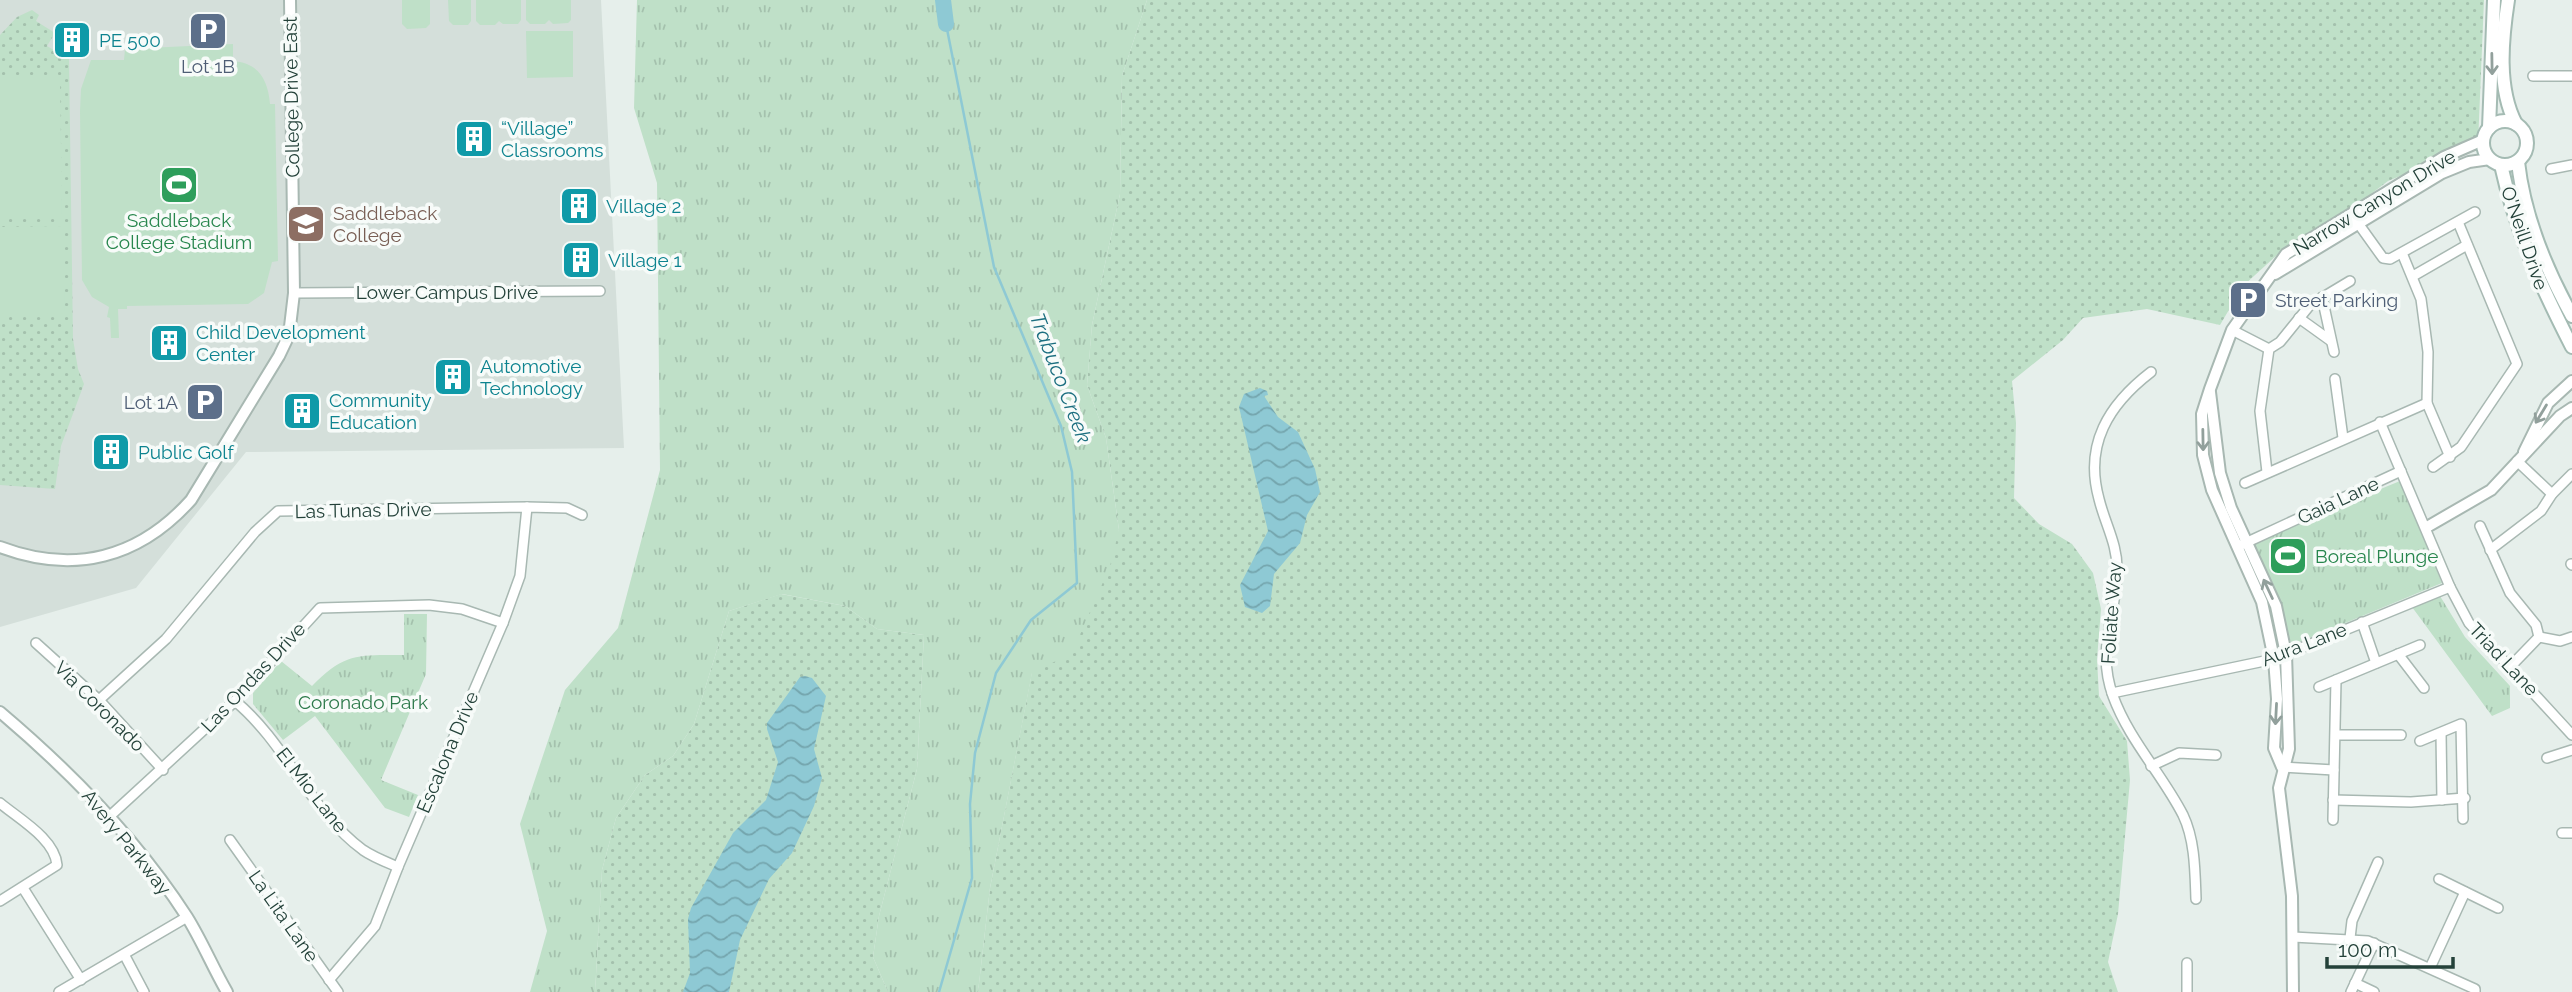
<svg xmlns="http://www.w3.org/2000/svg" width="2572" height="992" font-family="Raleway,sans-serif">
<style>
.built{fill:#d4dfda}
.grass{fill:url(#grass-dots)}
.park{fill:url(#park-tufts)}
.pitch{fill:#bfe0c8}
.water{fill:url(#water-waves)}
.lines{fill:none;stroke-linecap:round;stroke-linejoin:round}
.stream{stroke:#8ec9d4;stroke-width:2.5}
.river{stroke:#8ec9d4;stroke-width:16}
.minor-casing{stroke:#a8b8b2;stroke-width:12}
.tertiary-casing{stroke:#a8b8b2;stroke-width:14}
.secondary-casing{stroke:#a4bbb3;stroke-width:16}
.minor{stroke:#fff;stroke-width:9}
.tertiary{stroke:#fff;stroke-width:10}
.secondary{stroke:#fff;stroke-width:12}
.oneway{stroke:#92a09c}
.labels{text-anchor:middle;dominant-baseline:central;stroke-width:7;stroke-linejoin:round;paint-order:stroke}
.culture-label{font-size:19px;fill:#0d838f;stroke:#f7fbf9;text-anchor:start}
.service-label{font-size:19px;fill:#4e5e75;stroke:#f7fbf9}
.street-label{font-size:19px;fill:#24423a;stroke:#f7fbf9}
.education-label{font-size:19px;fill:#785e54;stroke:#f7fbf9;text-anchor:start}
.leisure-label{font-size:19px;fill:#27864d;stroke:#f7fbf9}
.park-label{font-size:19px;fill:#2d7a4b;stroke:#f7fbf9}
.water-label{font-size:21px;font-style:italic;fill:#1c6f80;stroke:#f7fbf9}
</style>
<defs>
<pattern id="grass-dots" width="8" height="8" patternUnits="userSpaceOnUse" patternTransform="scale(1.75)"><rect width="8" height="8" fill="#bfe0c8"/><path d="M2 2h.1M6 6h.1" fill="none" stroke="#a4c1ad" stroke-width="1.8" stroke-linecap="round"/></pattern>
<pattern id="park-tufts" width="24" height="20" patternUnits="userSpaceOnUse" patternTransform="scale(1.75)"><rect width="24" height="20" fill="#bfe0c8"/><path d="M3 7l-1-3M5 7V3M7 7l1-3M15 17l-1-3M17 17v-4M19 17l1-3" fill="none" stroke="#a4c1ad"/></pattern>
<pattern id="water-waves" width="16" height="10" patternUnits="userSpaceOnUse" patternTransform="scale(1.75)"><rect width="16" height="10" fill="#8ec9d4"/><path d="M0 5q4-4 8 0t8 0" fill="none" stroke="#74a5ad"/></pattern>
</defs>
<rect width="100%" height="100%" fill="#e6efeb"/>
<path class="built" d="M 0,0 L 601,0 L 624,448 L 246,452 L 136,588 L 0,627 Z"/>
<g class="grass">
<path d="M 1147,0 L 2484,0 L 2478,144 L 2388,181 L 2342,216 L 2288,245 L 2243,286 L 2220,325 L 2147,309 L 2083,318 L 2063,340 L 2012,381 L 2016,423 L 2014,498 L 2039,524 L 2072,544 L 2093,573 L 2101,609 L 2097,659 L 2099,696 L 2127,741 L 2130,780 L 2118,914 L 2108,962 L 2118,992 L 978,992 L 990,888 L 1032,672 L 1119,530 L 1106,438 L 1087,385 L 1092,325 L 1120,194 L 1122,76 Z"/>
<path d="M 32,10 L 39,15 L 36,21 L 55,33 L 47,46 L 69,59 L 73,339 L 78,369 L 84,384 L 61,446 L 55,489 L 0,485 L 0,35 L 17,17 Z"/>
<path d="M 781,594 L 845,606 L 877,629 L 924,635 L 917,769 L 879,916 L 873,957 L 888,992 L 595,992 L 602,870 L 616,818 L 645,775 L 673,756 L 694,724 L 729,611 Z"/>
</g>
<g class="park">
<path d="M 637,0 L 1147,0 L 1122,76 L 1120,194 L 1092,325 L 1087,385 L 1106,438 L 1119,530 L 1110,566 L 1072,653 L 1032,673 L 990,888 L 978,992 L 888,992 L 873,957 L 879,916 L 917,769 L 924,635 L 877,629 L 845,606 L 782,594 L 729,611 L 694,724 L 673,756 L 645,775 L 616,818 L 602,870 L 595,992 L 530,992 L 547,931 L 520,824 L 565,690 L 618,628 L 660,470 L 657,183 L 634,108 Z"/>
<path d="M 2400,481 L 2442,583 L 2292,645 L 2250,543 Z"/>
<path d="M 2440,596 L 2465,637 L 2510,686 L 2510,708 L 2492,716 L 2412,607 Z"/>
<path d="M 404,614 L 427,614 L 426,674 L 381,780 L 418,795 L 409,817 L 385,808 L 315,716 L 283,740 L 253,704 L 253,693 L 281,661 L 312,686 C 345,652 359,655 404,655 Z"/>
</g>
<g class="pitch">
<path d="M 402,0 L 430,0 L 430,24 L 426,28 L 407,29 L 402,24 Z"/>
<path d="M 448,0 L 471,0 L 471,21 L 468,25 L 453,25 L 449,21 Z"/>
<path d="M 476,0 L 521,0 L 521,20 L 518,24 L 503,24 L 499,21 L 495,25 L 480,25 L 476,21 Z"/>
<path d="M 526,0 L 571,0 L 571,20 L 568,23 L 553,24 L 549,20 L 545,24 L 530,24 L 526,20 Z"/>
<path d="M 526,31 L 573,31 L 573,77 L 527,78 Z"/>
<path d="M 233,44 L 233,61 C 259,63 268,80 270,104 L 275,104 L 278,261 L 272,262 L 264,293 L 248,304 L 127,306 L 127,309 L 118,309 L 119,338 L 111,338 L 110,318 L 107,317 L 109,307 L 92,297 L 82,280 L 80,111 L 81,89 L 91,60 L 124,60 L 125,49 Z"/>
<path d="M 0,75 L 60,75 L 62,216 L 0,216 Z"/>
<path d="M 64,226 L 65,313 L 0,314 L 0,227 Z"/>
</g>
<g class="water">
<path d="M 1260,388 L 1267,391 L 1268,395 L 1264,396 L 1278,417 L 1298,432 L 1315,469 L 1320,492 L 1307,515 L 1300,543 L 1274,574 L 1270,606 L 1262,613 L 1245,607 L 1240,585 L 1268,531 L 1239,407 L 1244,394 Z"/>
<path d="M 805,676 L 812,678 L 826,696 L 814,749 L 822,778 L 814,806 L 792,853 L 769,879 L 740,940 L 729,992 L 683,992 L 690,973 L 688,919 L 691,908 L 733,833 L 766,800 L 778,762 L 767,729 L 767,723 L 800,677 Z"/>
</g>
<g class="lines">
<path class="stream" d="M 939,992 L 972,878 L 970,804 L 975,753 L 996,673 L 1031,620 L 1077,583 L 1072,472 L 1061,426 L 994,267 L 946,24"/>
<path class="river" d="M 943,0 L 946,24"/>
<defs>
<g id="minor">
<path d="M 2533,76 L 2572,76"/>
<path d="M 2551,169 L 2572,165"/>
<path d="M 2355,219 L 2383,258 L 2390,259 L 2475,212"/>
<path d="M 2402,253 L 2421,299 L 2428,352 L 2427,403 L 2450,457"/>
<path d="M 2413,276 L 2467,245"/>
<path d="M 294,293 L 600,291"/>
<path d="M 2322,297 L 2334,352"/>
<path d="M 2299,318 L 2331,341"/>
<path d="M 2232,330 L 2269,349"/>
<path d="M 2151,372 C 2108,405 2084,445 2099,499 C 2105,524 2118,545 2117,571 C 2116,618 2096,649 2113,696 C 2129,740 2162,774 2183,815 C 2195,840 2195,871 2196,899"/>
<path d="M 2335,379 L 2343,438"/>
<path d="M 2380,422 L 2450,587 L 2469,623 L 2572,735"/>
<path d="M 2517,461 L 2552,494"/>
<path d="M 2433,467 L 2461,447 L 2517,364 L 2458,222"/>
<path d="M 2267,472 L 2260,411 L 2269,349 L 2280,342 L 2310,305 L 2350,281"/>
<path d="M 2245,483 L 2427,403"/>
<path d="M 2480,526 L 2510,593 L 2536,625 L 2539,637"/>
<path d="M 2241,545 L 2401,471"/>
<path d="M 2490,550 L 2541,511 L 2552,494 L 2572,474"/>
<path d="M 2571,564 L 2572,565"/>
<path d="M 2362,622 L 2376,663"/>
<path d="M 2539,637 L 2560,641 L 2572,637"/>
<path d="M 36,643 L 99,700 L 163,770"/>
<path d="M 2398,654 L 2424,688"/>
<path d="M 2510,667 L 2539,637"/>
<path d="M 2319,687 L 2420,645"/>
<path d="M 2112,693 L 2274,659 L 2450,587"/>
<path d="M 99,700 L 166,639 L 255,532 L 278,511 L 527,507 L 567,508 L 582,515"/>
<path d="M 235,701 C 286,743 310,811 363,850 C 373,857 386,862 398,867"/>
<path d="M 2441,733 L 2442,800"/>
<path d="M 2336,735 L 2401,735"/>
<path d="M 2420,741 L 2461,724 L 2463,819"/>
<path d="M 2547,758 L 2572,750"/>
<path d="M 2151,766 L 2179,753 L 2216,755"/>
<path d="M 2282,767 L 2334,770"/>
<path d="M 2333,800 L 2411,802 L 2465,798"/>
<path d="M 0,803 C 19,819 55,839 57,865 L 0,901"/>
<path d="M 110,816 L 235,701 L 320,608 L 429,605 L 462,609 L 503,623"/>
<path d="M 2333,820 L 2336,680"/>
<path d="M 2562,833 L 2572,833"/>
<path d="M 230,840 L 338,992"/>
<path d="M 2439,879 L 2498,908"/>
<path d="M 23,888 L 81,980"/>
<path d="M 2293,937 L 2368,941 L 2475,989 L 2475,992"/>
<path d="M 2350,938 L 2352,921 L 2378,862"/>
<path d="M 125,956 L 144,992"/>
<path d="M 2187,963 L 2187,992"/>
<path d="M 2430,968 L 2465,892"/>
<path d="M 329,980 L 375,926 L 398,867 L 503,623 L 520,576 L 527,507"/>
<path d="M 2355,983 L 2374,992"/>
<path d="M 59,992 L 187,917"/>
<path d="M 2351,992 L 2374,943"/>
</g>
<g id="tertiary">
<path d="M 2275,274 L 2442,173 L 2469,162 L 2490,159"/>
<path d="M 2210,392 L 2220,473 L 2231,508 L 2276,606 L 2286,654 L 2289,749 L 2279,788 L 2292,896 L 2293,992"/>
<path d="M 2524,452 L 2548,403 L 2572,381"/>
<path d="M 2427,527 L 2491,490 L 2560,416 L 2572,408"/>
<path d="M 0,547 C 74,575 139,558 191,500 L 279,356 L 289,335 L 294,293 L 290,0"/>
<path d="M 0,712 C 71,772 136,838 187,917 C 202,941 213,968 227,992"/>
<path d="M 2282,767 L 2274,748 L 2277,699 L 2274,659 L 2262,602 L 2212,490 L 2203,455 L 2202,414 L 2210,389 L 2232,330 L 2286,254 L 2444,157 L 2483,140"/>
</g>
<g id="secondary">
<path d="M 2508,0 C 2502,39 2497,88 2516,124"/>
<circle cx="2505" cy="143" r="22"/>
<path d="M 2489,128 L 2494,0"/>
<path d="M 2518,162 C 2524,216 2546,269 2572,316"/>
<path d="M 2501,165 C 2516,233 2541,286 2572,347"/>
</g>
</defs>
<use href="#minor" class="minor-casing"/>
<use href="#tertiary" class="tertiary-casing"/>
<use href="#secondary" class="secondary-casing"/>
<use href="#minor" class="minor"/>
<use href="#tertiary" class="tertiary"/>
<use href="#secondary" class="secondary"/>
</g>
<defs><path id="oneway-shaft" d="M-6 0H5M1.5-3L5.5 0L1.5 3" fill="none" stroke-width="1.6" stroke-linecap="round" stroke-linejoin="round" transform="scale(1.75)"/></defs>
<g class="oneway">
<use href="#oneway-shaft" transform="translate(2492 64) rotate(89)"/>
<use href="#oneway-shaft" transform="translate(2541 414) rotate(121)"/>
<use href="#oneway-shaft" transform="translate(2203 440) rotate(89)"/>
<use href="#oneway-shaft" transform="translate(2268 589) rotate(-115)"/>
<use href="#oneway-shaft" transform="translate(2276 714) rotate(93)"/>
</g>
<defs>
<symbol id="parking-square" viewBox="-11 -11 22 22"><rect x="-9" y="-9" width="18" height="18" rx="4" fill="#5c6f8a" stroke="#f7fbf9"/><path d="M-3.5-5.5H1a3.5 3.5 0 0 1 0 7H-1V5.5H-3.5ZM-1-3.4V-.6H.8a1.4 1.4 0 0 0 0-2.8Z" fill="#fff"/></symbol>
<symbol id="building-square" viewBox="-11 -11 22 22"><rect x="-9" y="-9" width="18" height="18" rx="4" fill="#0f9aa8" stroke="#f7fbf9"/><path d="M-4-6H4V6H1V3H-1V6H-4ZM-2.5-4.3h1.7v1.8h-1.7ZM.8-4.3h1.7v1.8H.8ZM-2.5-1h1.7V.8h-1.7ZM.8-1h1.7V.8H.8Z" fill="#fff"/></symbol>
<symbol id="stadium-square" viewBox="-11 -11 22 22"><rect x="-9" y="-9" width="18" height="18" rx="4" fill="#2e9e5b" stroke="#f7fbf9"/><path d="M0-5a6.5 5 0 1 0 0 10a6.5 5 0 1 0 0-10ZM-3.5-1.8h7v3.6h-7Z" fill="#fff"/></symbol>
<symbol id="university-square" viewBox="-11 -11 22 22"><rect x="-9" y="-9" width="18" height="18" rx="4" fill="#8d6e63" stroke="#f7fbf9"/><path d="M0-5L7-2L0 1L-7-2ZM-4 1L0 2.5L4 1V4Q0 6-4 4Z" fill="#fff"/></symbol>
</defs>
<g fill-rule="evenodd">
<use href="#parking-square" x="186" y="9" width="44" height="44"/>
<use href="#building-square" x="50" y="18" width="44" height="44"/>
<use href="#building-square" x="452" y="117" width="44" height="44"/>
<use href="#stadium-square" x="157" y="163" width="44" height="44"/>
<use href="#building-square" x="557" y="184" width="44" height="44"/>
<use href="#university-square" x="284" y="202" width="44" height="44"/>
<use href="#building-square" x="559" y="238" width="44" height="44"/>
<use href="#parking-square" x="2226" y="278" width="44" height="44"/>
<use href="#building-square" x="147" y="321" width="44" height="44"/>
<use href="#building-square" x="431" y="355" width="44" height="44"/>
<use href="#parking-square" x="183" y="380" width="44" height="44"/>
<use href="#building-square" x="280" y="389" width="44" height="44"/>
<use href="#building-square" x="89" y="430" width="44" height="44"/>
<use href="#stadium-square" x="2266" y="534" width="44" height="44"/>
</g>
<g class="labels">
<g class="culture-label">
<text x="99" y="40">PE 500</text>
<text x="501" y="128">“Village”<tspan x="501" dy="22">Classrooms</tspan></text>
<text x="606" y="206">Village 2</text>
<text x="608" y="260">Village 1</text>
<text x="196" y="332">Child Development<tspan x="196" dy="22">Center</tspan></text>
<text x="480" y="366">Automotive<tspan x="480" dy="22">Technology</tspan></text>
<text x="329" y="400">Community<tspan x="329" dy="22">Education</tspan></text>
<text x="138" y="452">Public Golf</text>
</g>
<g class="service-label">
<text x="208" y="66">Lot 1B</text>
<text x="2275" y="300" text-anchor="start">Street Parking</text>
<text x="178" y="402" text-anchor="end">Lot 1A</text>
</g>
<g class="street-label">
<text transform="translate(291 97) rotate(-91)">College Drive East</text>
<text transform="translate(2374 202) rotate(-31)">Narrow Canyon Drive</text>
<text transform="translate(2525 238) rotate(71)">O'Neill Drive</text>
<text x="447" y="292">Lower Campus Drive</text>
<text transform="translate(2338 500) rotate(-25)">Gaia Lane</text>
<text transform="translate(363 510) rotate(-1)">Las Tunas Drive</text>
<text transform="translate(2111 613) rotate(-86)">Foliate Way</text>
<text transform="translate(2304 644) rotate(-21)">Aura Lane</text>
<text transform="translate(2504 659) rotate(47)">Triad Lane</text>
<text transform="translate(253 677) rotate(-47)">Las Ondas Drive</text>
<text transform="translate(100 706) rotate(45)">Via Coronado</text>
<text transform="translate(447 752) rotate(-67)">Escalona Drive</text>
<text transform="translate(312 790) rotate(52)">El Mio Lane</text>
<text transform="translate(127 842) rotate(51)">Avery Parkway</text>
<text transform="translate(284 916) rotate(55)">La Lita Lane</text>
</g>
<g class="education-label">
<text x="333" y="213">Saddleback<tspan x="333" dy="22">College</tspan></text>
</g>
<g class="leisure-label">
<text x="179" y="220">Saddleback<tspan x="179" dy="22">College Stadium</tspan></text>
<text x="2315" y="556" text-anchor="start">Boreal Plunge</text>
</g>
<g class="park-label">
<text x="363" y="702">Coronado Park</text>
</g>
<g class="water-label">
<text transform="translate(1061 378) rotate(69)">Trabuco Creek</text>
</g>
</g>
<path d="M2327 957v10h126v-10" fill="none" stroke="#24423a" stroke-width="3.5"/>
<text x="2338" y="957" font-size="21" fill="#24423a" stroke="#f7fbf9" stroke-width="5" paint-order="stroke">100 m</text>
</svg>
